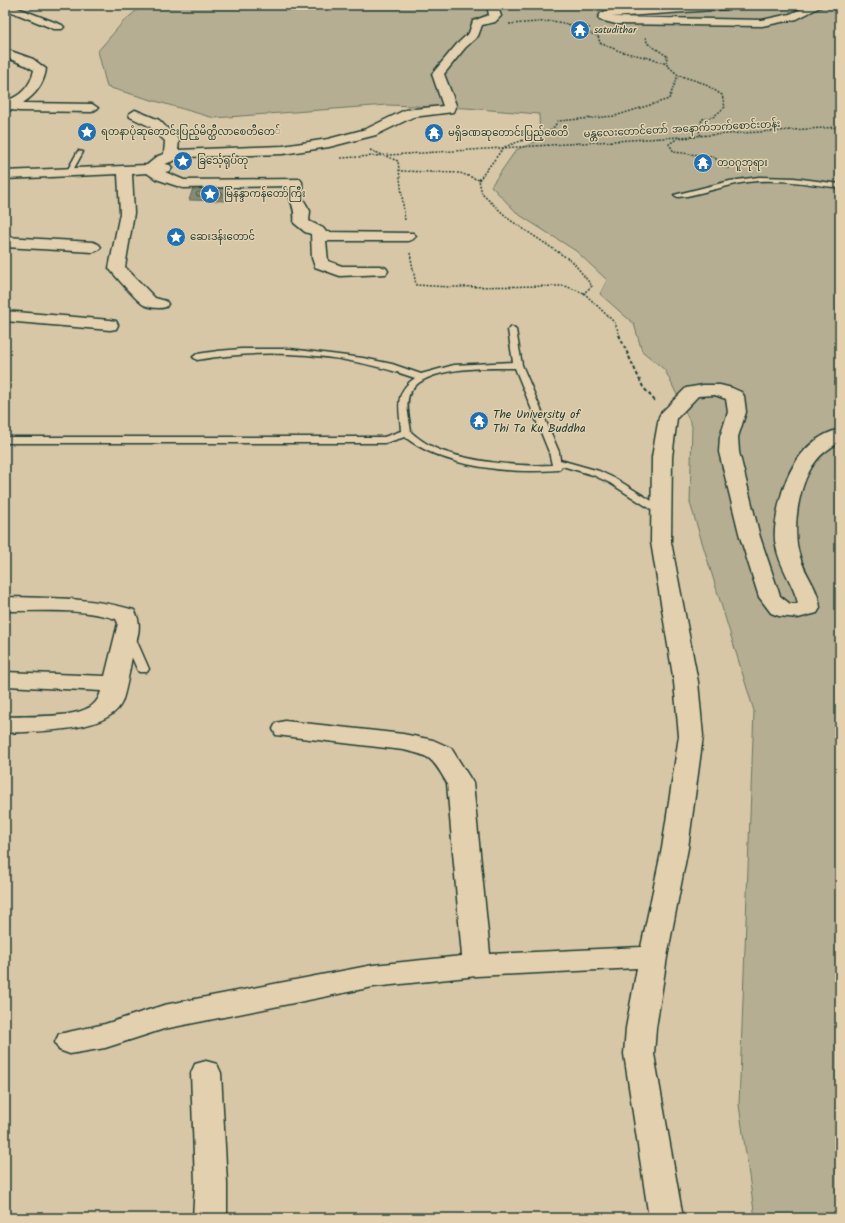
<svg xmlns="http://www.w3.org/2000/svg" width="845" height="1223" font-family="Kalam,'Noto Sans Myanmar',sans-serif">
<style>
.green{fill:#b5ae92;stroke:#6a7663}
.water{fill:#868b74;stroke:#5d6c5a}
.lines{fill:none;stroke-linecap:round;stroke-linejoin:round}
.shore{stroke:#485c4e;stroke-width:1}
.lane-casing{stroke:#1f3d34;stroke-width:3}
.street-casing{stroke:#1f3d34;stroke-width:3}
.path-far1{stroke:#1f3d34;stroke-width:1.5;stroke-dasharray:2 1.5;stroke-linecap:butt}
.path{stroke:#1f3d34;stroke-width:2;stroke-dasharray:3.5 2.5;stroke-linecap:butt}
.lane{fill:#e3d0ae;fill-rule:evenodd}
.street{fill:#e3d0ae;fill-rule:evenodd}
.labels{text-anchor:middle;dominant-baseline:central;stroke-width:3;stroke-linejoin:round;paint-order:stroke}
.far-poi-label{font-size:10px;fill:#1f3d34;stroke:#e3d0ae;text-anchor:start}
.far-street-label{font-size:10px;fill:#1f3d34;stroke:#e3d0ae}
.poi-label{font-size:12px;fill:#1f3d34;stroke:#e3d0ae;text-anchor:start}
</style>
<rect width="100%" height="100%" fill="#d7c7a7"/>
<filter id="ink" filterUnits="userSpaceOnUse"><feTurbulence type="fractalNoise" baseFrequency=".025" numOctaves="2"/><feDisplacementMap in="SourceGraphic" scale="8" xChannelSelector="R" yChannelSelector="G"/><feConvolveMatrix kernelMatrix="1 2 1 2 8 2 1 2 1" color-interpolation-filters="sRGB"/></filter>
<g filter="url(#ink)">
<path class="green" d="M 143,5 L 840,5 L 840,1218 L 755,1218 L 739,1105 L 754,711 L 690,503 L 692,426 L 665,370 L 642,351 L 634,324 L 600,294 L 607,280 L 576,251 L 518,214 L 491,186 L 516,150 L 540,140 L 539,114 L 466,108 L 387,105 L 214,118 L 107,87 L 98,51 L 123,22 Z"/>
<path class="water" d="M 193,188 L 229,188 L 225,201 L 189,200 Z"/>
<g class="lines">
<path class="shore" d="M 198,192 L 221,192 L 223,194 L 221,197 L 197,196 L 196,194 Z"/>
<defs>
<g id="lane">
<path d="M 78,151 L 83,152 L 72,172 L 68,172 L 67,171 Z"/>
<path d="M 759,177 L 794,178 L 840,184 L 840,188 C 809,184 778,178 747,182 C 727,185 707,192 687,196 L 678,197 L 674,195 L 730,181 Z"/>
<path d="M 512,327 L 516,330 L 522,365 L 559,452 L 560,460 L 599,471 L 616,479 L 665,509 L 666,511 L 665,513 L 657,513 L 610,483 L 593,475 L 562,466 L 560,469 L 557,470 C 509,474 443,467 405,437 L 385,443 L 5,443 L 5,437 L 384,437 L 401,431 C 400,409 393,393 415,378 C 346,354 269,347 197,360 L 193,357 L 197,354 L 218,351 L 241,349 L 290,349 L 363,358 L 392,364 L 421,374 L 454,365 L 513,362 L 508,330 ZM 515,368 L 549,452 L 552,465 C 519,467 473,462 442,451 C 431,447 420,440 411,432 C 410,421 405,406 409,395 C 421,365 488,368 515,368 Z"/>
<path d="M 129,634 L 135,637 L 149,669 L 147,672 L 139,672 L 137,669 L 123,637 Z"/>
</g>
<g id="street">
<path d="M 10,5 L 62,25 L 64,27 L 62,29 L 54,29 L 7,10 L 5,8 Z"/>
<path d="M 487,5 L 497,5 L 501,16 L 495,22 L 482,25 L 478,36 L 465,48 L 444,74 L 456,105 L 453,112 L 413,117 L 376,135 L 329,147 L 283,154 L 184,157 L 165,164 L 170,165 L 172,168 L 170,171 L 165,172 L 184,180 L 300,179 L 302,182 L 303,199 L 310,211 L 309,221 L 323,228 L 326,232 L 413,233 L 416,236 L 413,239 L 408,241 L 326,241 L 328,261 L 342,266 L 380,266 L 386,268 L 388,271 L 386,274 L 340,276 L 315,267 L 312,258 L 311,234 L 305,232 L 294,223 C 296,206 289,203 288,186 L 183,188 L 156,179 L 147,173 L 132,174 L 134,213 L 125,267 L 155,298 L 166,301 L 168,304 L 166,307 C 159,309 151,308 144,305 C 138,302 114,275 109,268 L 120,213 L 118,174 L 5,179 L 5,171 L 147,165 L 158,156 L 164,154 L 165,141 L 149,126 L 130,117 L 129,114 L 135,110 L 159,120 L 179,140 L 178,150 L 283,146 L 328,139 L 366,129 L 405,110 L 443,106 L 432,74 L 457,44 L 469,33 L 473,21 L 489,15 Z"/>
<path d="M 688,5 L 747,5 L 742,8 L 612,17 L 762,20 L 790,14 L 810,5 L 824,5 L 797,19 L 762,26 L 616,24 L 600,20 L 598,18 L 601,13 L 612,10 Z"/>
<path d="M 5,49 L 33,59 L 46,69 C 44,84 35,95 23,103 L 92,104 L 98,108 L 92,112 L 19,111 L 5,109 L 5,101 C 20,97 31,86 34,70 L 25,65 L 5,57 Z"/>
<path d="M 5,237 L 93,242 L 98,244 L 101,247 L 98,250 L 93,252 L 5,247 Z"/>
<path d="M 5,311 L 110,320 L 116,321 L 118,325 L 116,329 L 110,330 L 5,321 Z"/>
<path d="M 703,385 L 720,385 L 732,388 L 741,392 L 744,396 L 746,412 L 738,437 L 739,452 L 760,537 L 780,596 L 790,604 L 797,604 L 798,603 C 793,583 779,566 776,546 C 773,534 776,521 778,509 C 785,474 802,439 840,429 L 840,442 C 831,447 822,453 816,461 C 798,483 791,531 800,557 C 805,575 819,589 820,608 L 817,613 L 798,618 L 779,616 L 771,613 L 759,597 L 740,537 L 719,452 L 720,437 L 728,412 L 726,399 L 715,395 L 698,396 L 677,418 L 672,457 L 671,542 L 698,682 L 703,736 L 688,848 L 667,957 L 656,1028 L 654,1054 L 683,1218 L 649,1218 L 624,1054 L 626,1028 L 637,968 L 477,976 L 373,987 L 164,1029 L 105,1048 L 70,1054 L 59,1050 L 55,1042 L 59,1034 L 105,1024 L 164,1005 L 373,965 L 462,956 L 447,783 C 432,758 432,756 403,750 L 276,735 L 273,729 L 276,723 L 285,721 L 403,734 L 433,740 L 451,748 L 473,783 L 490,954 L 641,947 L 662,848 L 679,736 L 674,682 L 651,542 L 652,457 L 659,417 L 661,413 L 686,388 Z"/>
<path d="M 5,597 C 49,598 91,597 134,610 C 144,625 136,641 132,657 C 129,672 127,688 122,702 C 109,733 34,731 5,733 L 5,717 C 27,716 67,718 86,709 C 94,706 99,699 101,691 L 7,686 L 5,686 L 5,672 L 105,676 L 118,623 L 116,619 C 81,608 42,611 5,611 Z"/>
<path d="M 206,1061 L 217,1064 L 221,1073 L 227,1183 L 227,1218 L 193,1218 L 195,1183 L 191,1073 L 195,1064 Z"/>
</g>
</defs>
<use href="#lane" class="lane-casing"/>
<use href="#street" class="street-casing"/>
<g class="path-far1">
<path d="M 509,24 L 553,21 L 571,25 L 575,28 L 591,28"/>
<path d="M 575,28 L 598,36 L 600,43 L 622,52 L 654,59 L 666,64 L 678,75 L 703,83 L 722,95 L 725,107 L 713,117 L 702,119 L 699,131 L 701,136"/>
<path d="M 646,37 L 647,43 L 667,56 L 666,64"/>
<path d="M 696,137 L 678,138 L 669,144 L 674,152 L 715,157 L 719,165 L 729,169"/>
<path d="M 370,150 L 398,161 L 405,221"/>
<path d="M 341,158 L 840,127"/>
<path d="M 401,171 L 460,173 L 479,180 L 482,194 L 510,220 L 573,262 L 592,286 L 584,293 L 615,323 L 620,336"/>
<path d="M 479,180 L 504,147 L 552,130 L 558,121 L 615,116 L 669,99 L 678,75"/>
<path d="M 410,253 L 416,285 L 450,287 L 565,286 L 584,293"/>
</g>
<path class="path" d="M 619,335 L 643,387 L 655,401"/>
<use href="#lane" class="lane"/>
<use href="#street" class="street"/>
</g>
</g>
<defs>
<symbol id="temple-disc" viewBox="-11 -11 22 22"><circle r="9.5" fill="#1f6fb2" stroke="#e3d0ae"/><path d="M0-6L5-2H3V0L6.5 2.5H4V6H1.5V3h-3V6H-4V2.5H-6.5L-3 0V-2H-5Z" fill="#fff"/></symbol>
<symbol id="sight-disc" viewBox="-11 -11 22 22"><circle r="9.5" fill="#1f6fb2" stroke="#e3d0ae"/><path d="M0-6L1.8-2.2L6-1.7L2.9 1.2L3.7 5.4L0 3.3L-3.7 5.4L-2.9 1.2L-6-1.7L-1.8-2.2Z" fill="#fff"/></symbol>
</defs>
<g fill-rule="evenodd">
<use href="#temple-disc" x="569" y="19" width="22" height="22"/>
<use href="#sight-disc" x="76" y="121" width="22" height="22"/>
<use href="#temple-disc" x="423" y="122" width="22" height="22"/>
<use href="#sight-disc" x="172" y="150" width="22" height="22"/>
<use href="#temple-disc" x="692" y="152" width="22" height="22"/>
<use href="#sight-disc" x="199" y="183" width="22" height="22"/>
<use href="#sight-disc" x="165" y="226" width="22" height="22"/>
<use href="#temple-disc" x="468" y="410" width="22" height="22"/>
</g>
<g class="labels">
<g class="far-poi-label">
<text x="594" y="30">satudithar</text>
<text x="101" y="132">ရတနာပုံဆုတောင်းပြည့်မိတ္ထီလာစေတီတေ်</text>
<text x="448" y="133">မရှိခဏဆုတောင်းပြည့်စေတီ</text>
<text x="197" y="161">ခြင်္သေ့ရုပ်တု</text>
<text x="717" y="163">တဝဂူဘုရား</text>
<text x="224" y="194">မြနန္ဒာကန်တော်ကြီး</text>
<text x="190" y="237">ဆေးဒန်းတောင်</text>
</g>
<g class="far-street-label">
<text transform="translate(682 129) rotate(-3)">မန္တလေးတောင်တော် အနောက်ဘက်စောင်းတန်း</text>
</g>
<g class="poi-label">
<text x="493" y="414">The University of<tspan x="493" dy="14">Thi Ta Ku Buddha</tspan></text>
</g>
</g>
<rect width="845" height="1223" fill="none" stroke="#e3d0ae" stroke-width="20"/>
<rect x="10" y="10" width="825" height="1203" fill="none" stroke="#1f3d34" stroke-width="1.5" filter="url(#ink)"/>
</svg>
